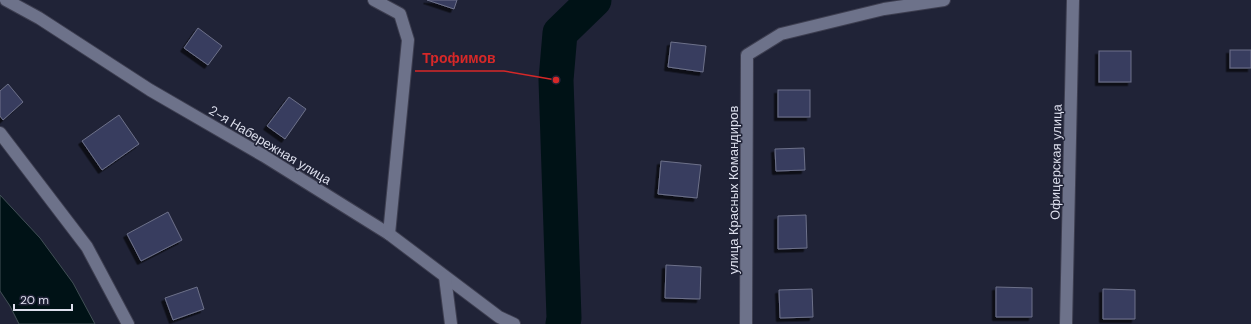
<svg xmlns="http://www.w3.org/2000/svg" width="1251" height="324" font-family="'DM Sans',sans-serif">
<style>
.water{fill:#001216;stroke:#425056}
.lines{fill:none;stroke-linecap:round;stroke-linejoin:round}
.river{stroke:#001216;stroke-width:35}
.building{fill:#383d5e;stroke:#6d718a;filter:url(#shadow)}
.minor-casing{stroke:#3d3e50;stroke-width:14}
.minor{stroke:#6d728a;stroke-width:12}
.labels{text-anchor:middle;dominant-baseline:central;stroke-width:3;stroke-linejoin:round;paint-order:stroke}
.street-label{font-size:13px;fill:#dddfed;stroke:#202337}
.leader{fill:none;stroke:#d62828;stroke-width:1.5}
.callout-dot{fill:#d62828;stroke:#202337;stroke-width:1.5}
.callout-label{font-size:14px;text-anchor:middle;font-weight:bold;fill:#d62828;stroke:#202337;stroke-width:3;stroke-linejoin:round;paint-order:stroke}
</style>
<defs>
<filter id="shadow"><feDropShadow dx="-3.5" dy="3.5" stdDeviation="0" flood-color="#0009"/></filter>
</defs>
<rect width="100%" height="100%" fill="#202337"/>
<path class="water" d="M 0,195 L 40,238 L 73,283 L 95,324 L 19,324 L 10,306 L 0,291 Z"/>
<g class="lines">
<path class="river" d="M 563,324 L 564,318 L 556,80 L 560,33 L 594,0"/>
</g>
<g class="building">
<path d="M 427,0 L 457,0 L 454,9 Z"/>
<path d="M 198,28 L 222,46 L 208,65 L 184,48 Z"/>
<path d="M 671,42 L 706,46 L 703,72 L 668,67 Z"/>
<rect x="1230" y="50" width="21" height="18"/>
<rect x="1099" y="51" width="32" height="31"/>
<path d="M 8,84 L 23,102 L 3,120 L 0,116 L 0,91 Z"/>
<rect x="778" y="90" width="32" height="27"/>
<path d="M 289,97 L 306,109 L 285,139 L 267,126 Z"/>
<path d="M 119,115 L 139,144 L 102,170 L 82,141 Z"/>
<path d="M 804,148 L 805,170 L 776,171 L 775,149 Z"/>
<path d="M 661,161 L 701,165 L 697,198 L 658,194 Z"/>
<path d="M 168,212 L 182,240 L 141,261 L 127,234 Z"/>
<path d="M 806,215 L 807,248 L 778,249 L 778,216 Z"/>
<path d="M 666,265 L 701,267 L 700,299 L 665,298 Z"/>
<path d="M 197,287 L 204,309 L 173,320 L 165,298 Z"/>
<path d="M 996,287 L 1032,288 L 1032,317 L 996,317 Z"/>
<path d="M 812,289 L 813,317 L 780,318 L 779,290 Z"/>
<path d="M 1103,289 L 1135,290 L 1135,319 L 1103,319 Z"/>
</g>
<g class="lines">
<defs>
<g id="minor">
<path d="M 6,0 L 39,18 L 150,90 L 264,156 L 389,234 L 499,317 L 514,324"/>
<path d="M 374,0 L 400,14 L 408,40 L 389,234"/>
<path d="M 0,133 L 87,247 L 128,324"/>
<path d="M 445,277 L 451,324"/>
<path d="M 746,324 L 747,55 L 781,34 L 884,9 L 944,0"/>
<path d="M 1066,324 L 1073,0"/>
</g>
</defs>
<use href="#minor" class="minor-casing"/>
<use href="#minor" class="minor"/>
</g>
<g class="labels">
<g class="street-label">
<text transform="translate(270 145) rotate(31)">2-я Набережная улица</text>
<text transform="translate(1056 162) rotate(-89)">Офицерская улица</text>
<text transform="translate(733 190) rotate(-90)">улица Красных Командиров</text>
</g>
</g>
<path class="leader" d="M556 80L504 71H415"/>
<circle class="callout-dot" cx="556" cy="80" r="4"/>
<g class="callout-label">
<text x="459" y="63">Трофимов</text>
</g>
<path d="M14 304v6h58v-6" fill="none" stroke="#dddfed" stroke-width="2"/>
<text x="20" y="304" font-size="12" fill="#dddfed" stroke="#202337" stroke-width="3" paint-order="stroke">20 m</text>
</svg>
